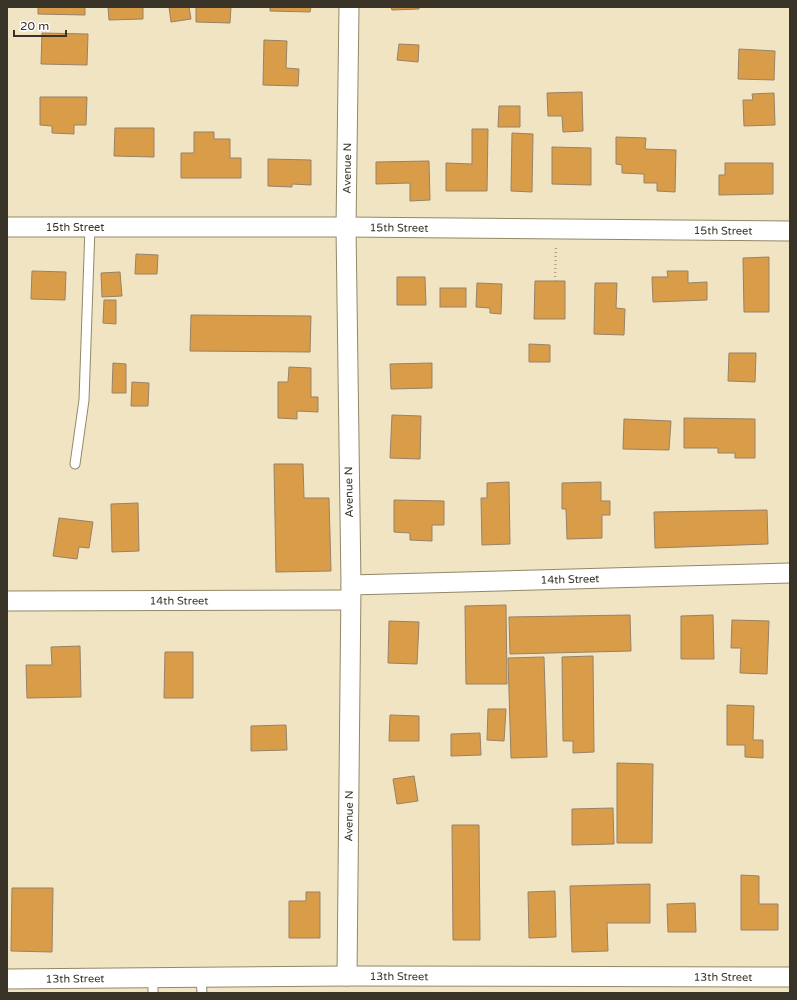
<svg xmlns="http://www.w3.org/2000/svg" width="797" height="1000" font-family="'Varela Round',sans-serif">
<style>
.building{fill:#d99d49;stroke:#978267}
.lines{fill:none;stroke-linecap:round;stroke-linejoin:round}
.service-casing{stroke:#928868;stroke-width:11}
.minor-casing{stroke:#928868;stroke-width:21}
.path{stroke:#afa58b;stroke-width:2.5;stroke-dasharray:1 3;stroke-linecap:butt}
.service{stroke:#fff;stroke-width:9}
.minor{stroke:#fff;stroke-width:19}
.labels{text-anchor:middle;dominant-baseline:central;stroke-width:3;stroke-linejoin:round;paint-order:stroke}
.street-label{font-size:11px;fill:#383326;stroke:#fff}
</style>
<rect width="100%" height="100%" fill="#f0e4c2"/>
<g class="building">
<path d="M 38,7 L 85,7 L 85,15 L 38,14 Z"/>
<path d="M 108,7 L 143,7 L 143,19 L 109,20 Z"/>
<path d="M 169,7 L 189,7 L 191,19 L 171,22 Z"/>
<path d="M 196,7 L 231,7 L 230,23 L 196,22 Z"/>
<path d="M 270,7 L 311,7 L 310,12 L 270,11 Z"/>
<path d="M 391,7 L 419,7 L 419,9 L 392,10 Z"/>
<path d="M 42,33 L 88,34 L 87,65 L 41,64 Z"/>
<path d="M 264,40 L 287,41 L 286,68 L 299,69 L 298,86 L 263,85 Z"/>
<path d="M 399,44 L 419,45 L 418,62 L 397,60 Z"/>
<path d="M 739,49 L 775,51 L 774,80 L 738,79 Z"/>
<path d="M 582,92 L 583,131 L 563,132 L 562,116 L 548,116 L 547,93 Z"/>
<path d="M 774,93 L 775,125 L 744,126 L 743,100 L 753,100 L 752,94 Z"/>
<path d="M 40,97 L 87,97 L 86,125 L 74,125 L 74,134 L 52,133 L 52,126 L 40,125 Z"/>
<path d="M 499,106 L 520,106 L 520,127 L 498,127 Z"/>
<path d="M 115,128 L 154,128 L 154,157 L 114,156 Z"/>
<path d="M 472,129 L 488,129 L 487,191 L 446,191 L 446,163 L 472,164 Z"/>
<path d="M 194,132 L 214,132 L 214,139 L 230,139 L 230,158 L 241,158 L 241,178 L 181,178 L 181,153 L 194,153 Z"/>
<path d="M 512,133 L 533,134 L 532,192 L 511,191 Z"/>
<path d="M 616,137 L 646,138 L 645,149 L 676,150 L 675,192 L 657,191 L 657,183 L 644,183 L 644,174 L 622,173 L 622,165 L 616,164 Z"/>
<path d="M 552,147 L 591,148 L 591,185 L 552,184 Z"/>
<path d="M 268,159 L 311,160 L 311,185 L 292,184 L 292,187 L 268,186 Z"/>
<path d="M 429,161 L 430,200 L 410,201 L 410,183 L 376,184 L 376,162 Z"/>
<path d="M 725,163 L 773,163 L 773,194 L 719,195 L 719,175 L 725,175 Z"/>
<path d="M 136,254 L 158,255 L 157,274 L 135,274 Z"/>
<path d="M 769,257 L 769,312 L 744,312 L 743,258 Z"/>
<path d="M 32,271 L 66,272 L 65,300 L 31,299 Z"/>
<path d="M 667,271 L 688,271 L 688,283 L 707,282 L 707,300 L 653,302 L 652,277 L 668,277 Z"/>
<path d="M 120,272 L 122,296 L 102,297 L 101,273 Z"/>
<path d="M 397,277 L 425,277 L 426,305 L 397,305 Z"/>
<path d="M 535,281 L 565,281 L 565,319 L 534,319 Z"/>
<path d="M 477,283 L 502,284 L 501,314 L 490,313 L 490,308 L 476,307 Z"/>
<path d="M 595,283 L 617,283 L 616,308 L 625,309 L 624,335 L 594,334 Z"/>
<rect x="440" y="288" width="26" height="19"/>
<path d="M 104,300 L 116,300 L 116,324 L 103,323 Z"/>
<path d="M 191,315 L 311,316 L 310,352 L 190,351 Z"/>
<path d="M 529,344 L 550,345 L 550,362 L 529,362 Z"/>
<path d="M 729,353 L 756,353 L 755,382 L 728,381 Z"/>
<path d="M 113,363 L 126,364 L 126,393 L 112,393 Z"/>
<path d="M 432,363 L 432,388 L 391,389 L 390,364 Z"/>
<path d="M 289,367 L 311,368 L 311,397 L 318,397 L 318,412 L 297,411 L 297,419 L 278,418 L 278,382 L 288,382 Z"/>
<path d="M 132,382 L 149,383 L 148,406 L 131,406 Z"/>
<path d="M 392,415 L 421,416 L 420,459 L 390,458 Z"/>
<path d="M 684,418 L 755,419 L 755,458 L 735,458 L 735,453 L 718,453 L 718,448 L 684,448 Z"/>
<path d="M 624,419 L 671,421 L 669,450 L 623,449 Z"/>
<path d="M 274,464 L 303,464 L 304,498 L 329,498 L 331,571 L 276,572 Z"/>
<path d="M 509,482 L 510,544 L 482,545 L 481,498 L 487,498 L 487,483 Z"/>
<path d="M 601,482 L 601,501 L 610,501 L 610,515 L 602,515 L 602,538 L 567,539 L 566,509 L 562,509 L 562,483 Z"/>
<path d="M 394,500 L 444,501 L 444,525 L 432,525 L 432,541 L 410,540 L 410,533 L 394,532 Z"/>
<path d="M 138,503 L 139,551 L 112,552 L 111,504 Z"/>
<path d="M 767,510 L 768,544 L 655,548 L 654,512 Z"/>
<path d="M 59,518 L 93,522 L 89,548 L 79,547 L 77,559 L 53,556 Z"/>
<path d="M 506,605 L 507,684 L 466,684 L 465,606 Z"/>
<path d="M 630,615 L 631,651 L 510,654 L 509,617 Z"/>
<path d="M 713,615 L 714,659 L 681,659 L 681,616 Z"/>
<path d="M 732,620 L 769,621 L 767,674 L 740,673 L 741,648 L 731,648 Z"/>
<path d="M 389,621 L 419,622 L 417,664 L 388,663 Z"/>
<path d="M 80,646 L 81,697 L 27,698 L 26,665 L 52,665 L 51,647 Z"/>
<path d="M 165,652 L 193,652 L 193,698 L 164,698 Z"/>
<path d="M 593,656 L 594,752 L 573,753 L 573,741 L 563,741 L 562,657 Z"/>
<path d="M 544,657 L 547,757 L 511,758 L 508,658 Z"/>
<path d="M 727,705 L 754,706 L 753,740 L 763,740 L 763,758 L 745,757 L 745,745 L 727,745 Z"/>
<path d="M 488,709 L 506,709 L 504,741 L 487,740 Z"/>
<path d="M 390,715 L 419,716 L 419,741 L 389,741 Z"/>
<path d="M 286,725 L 287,750 L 251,751 L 251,726 Z"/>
<path d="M 480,733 L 481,755 L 451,756 L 451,734 Z"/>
<path d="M 617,763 L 653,764 L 652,843 L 617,843 Z"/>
<path d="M 414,776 L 418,801 L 397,804 L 393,779 Z"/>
<path d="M 613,808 L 614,844 L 572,845 L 572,809 Z"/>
<path d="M 452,825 L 479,825 L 480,940 L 453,940 Z"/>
<path d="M 741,875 L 759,876 L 759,904 L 778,904 L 778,930 L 741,930 Z"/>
<path d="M 650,884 L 650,923 L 607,923 L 608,951 L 572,952 L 570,886 Z"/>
<path d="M 12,888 L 53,888 L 52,952 L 11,951 Z"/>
<path d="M 555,891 L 556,937 L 529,938 L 528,892 Z"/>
<path d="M 306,892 L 320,892 L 320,938 L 289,938 L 289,901 L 306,901 Z"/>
<path d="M 695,903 L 696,932 L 668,932 L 667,904 Z"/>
</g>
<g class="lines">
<defs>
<g id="service">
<path d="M 75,464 L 84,400 L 90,227"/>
<path d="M 153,978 L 153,993"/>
<path d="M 201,978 L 202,993"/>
</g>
<g id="minor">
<path id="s1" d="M 7,227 L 346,227 L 790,231"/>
<path id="s2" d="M 351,585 L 790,573"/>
<path id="s3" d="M 7,601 L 350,600"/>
<path id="s4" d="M 347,976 L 351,585 L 346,227 L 349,7"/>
<path id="s5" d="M 7,979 L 347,976 L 790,977"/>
</g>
</defs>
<use href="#service" class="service-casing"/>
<use href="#minor" class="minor-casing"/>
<path class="path" d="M 555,281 L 556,246"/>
<use href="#service" class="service"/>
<use href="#minor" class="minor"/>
</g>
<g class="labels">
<g class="street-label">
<text stroke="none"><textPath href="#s4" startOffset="808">Avenue N</textPath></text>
<text stroke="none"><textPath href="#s1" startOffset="68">15th Street</textPath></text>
<text stroke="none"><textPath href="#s1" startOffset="392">15th Street</textPath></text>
<text stroke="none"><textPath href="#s1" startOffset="716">15th Street</textPath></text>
<text transform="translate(349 492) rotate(-91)">Avenue N</text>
<text stroke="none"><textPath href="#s2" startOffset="219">14th Street</textPath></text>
<text stroke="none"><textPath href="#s3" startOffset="172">14th Street</textPath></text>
<text stroke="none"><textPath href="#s4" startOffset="160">Avenue N</textPath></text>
<text stroke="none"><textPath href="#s5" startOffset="392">13th Street</textPath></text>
<text stroke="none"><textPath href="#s5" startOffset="716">13th Street</textPath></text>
<text stroke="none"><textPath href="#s5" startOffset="68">13th Street</textPath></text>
</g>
</g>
<rect width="797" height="1000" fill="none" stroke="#383326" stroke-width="16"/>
<path d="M14 30v6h52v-6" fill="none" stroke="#383326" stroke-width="2"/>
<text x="20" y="30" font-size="12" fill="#383326" stroke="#ffffff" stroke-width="3" paint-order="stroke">20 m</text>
</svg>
